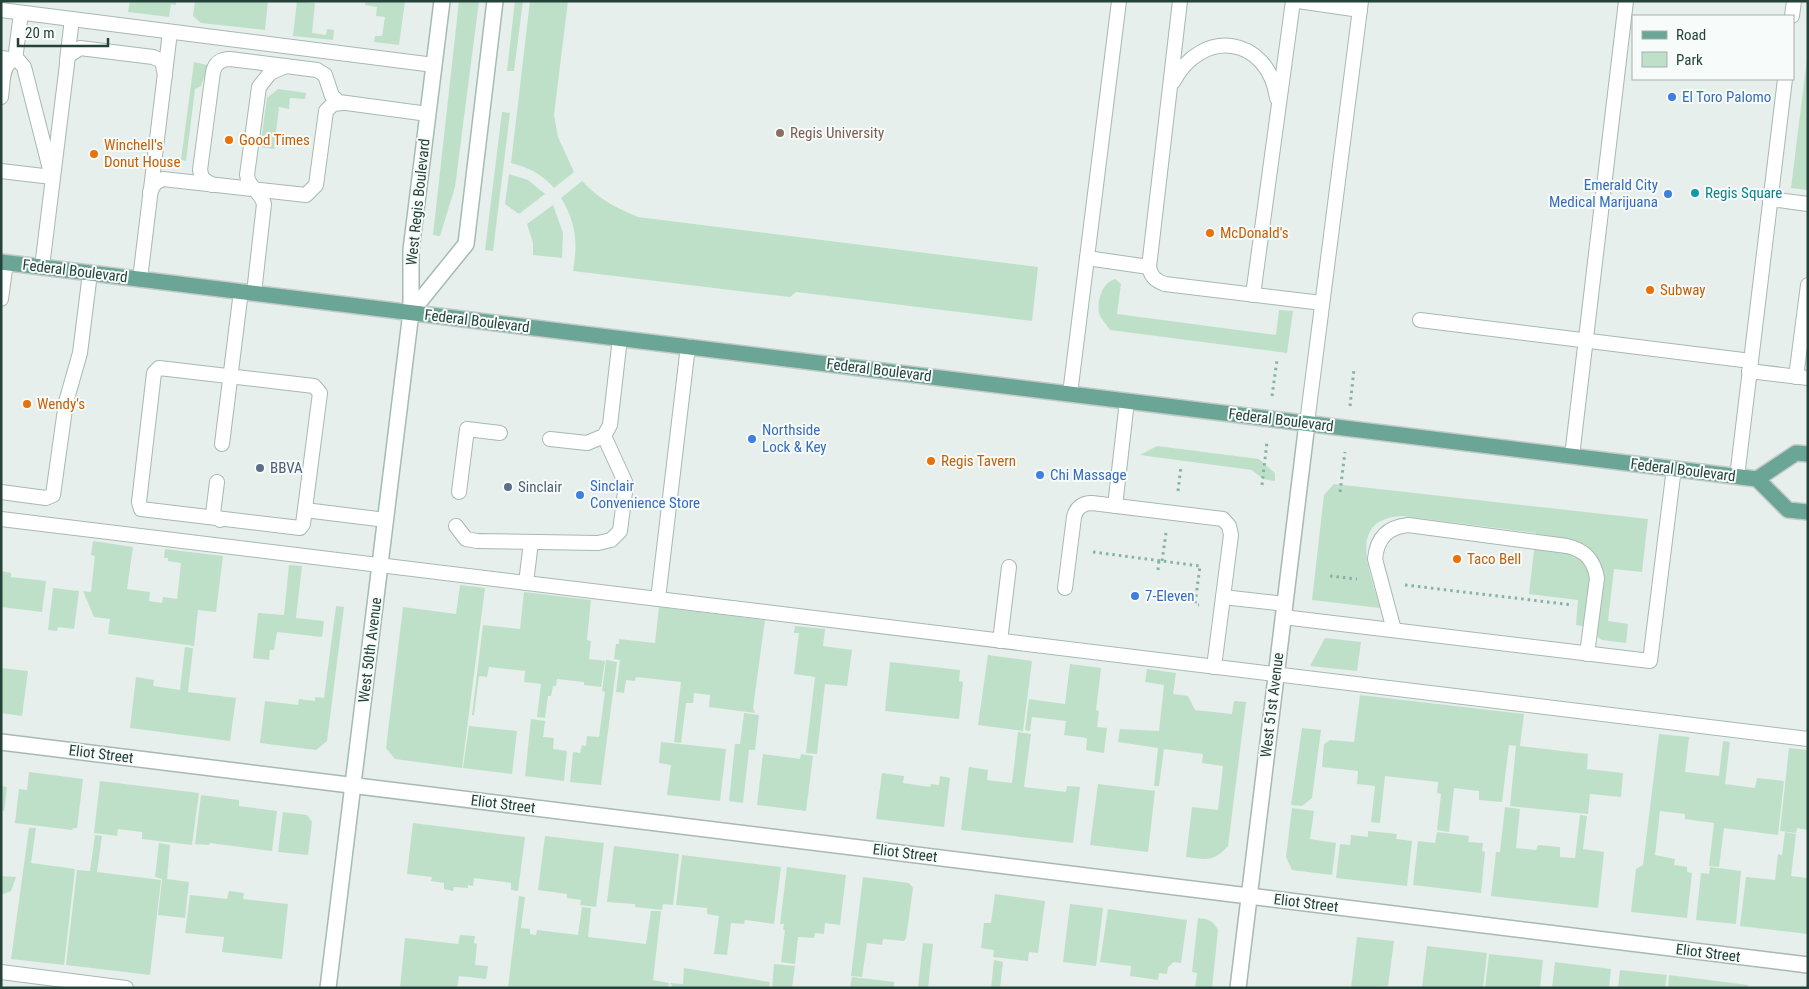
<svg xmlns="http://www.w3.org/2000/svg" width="1809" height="989" font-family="'Roboto Condensed',sans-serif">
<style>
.green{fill:#bfe0c8}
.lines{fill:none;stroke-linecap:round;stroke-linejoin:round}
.lane-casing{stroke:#a8b8b2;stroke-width:16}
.street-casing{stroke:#a8b8b2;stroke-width:18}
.secondary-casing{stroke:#a4bbb3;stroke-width:18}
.primary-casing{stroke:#c2cac8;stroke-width:18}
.path{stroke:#86b3a5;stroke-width:3;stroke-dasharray:2.5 4;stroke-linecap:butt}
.lane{stroke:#fff;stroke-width:14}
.street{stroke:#fff;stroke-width:15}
.secondary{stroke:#fff;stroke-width:15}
.primary{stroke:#6aa596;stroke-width:15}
.shop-dot{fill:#3f7fe0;stroke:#f7fbf9;stroke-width:2}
.education-dot{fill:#8d6e63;stroke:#f7fbf9;stroke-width:2}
.food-dot{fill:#e8710a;stroke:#f7fbf9;stroke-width:2}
.culture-dot{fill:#0f9aa8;stroke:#f7fbf9;stroke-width:2}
.service-dot{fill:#5c6f8a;stroke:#f7fbf9;stroke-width:2}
.labels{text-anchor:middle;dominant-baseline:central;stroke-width:4;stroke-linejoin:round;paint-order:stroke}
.shop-label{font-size:15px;fill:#366cbe;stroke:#f7fbf9;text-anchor:start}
.education-label{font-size:15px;fill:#785e54;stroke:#f7fbf9;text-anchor:start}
.food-label{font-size:15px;fill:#c56008;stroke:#f7fbf9;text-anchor:start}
.culture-label{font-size:15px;fill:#0d838f;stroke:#f7fbf9;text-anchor:start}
.street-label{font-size:15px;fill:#24423a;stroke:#f7fbf9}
.service-label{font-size:15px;fill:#4e5e75;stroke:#f7fbf9;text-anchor:start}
</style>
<rect width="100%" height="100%" fill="#e6efeb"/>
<g class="green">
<path d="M 130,1 L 176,1 L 176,5 L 171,4 L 169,17 L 128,12 Z"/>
<path d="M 195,1 L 268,1 L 265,30 L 201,23 L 193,16 Z"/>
<path d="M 297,1 L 315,3 L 312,33 L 326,35 L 327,29 L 334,30 L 333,40 L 293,36 Z"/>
<path d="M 366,1 L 405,1 L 399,45 L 374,42 L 375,36 L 382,36 L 385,17 L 376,16 L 377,7 L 365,5 Z"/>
<path d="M 459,1 L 479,1 L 455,187 L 440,236 L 433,235 Z"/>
<path d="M 515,1 L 523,1 L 514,71 L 507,71 Z"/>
<path d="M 530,1 L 568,1 L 554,115 L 558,137 L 574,172 L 554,188 C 542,174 528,167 511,163 Z"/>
<path d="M 1808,51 L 1808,190 L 1791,188 Z"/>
<path d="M 194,62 L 212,66 L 204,77 L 201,86 L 195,89 L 186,161 L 181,160 Z"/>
<path d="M 278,89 L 306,93 L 305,99 L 290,98 L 289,109 L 279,107 L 274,149 L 260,147 L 267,98 Z"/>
<path d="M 502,112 L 510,113 L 493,251 L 485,250 Z"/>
<path d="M 509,174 L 528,180 L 545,194 L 519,214 L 505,204 Z"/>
<path d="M 582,181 C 599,199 616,208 638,217 L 1038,267 L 1032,321 L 796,292 L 790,297 L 573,271 C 578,244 576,222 561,198 Z"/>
<path d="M 553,205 L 563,233 L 562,258 L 533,255 L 533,243 L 527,224 Z"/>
<path d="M 1115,279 L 1121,284 L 1117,314 L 1276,335 L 1279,310 L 1293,311 L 1287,353 L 1110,330 C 1107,325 1100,318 1099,313 C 1097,299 1102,283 1115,279 Z"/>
<path d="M 1157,446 L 1259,459 L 1275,473 L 1275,481 L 1263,479 L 1252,470 L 1140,455 Z"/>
<path d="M 1334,484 L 1648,519 L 1642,572 L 1614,569 L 1608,621 L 1628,624 L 1626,643 L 1602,640 L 1582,626 L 1576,625 L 1578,600 L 1529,594 L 1536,533 L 1402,516 C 1345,519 1371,574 1380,608 L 1312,600 L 1324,495 Z"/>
<path d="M 93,541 L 133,547 L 127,589 L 150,592 L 149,601 L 162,603 L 163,597 L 177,599 L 181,563 L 168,561 L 168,558 L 164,558 L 165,549 L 223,556 L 216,612 L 198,610 L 194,646 L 108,634 L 110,619 L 94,617 L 83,591 L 91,592 L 95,556 L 91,555 Z"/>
<path d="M 289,565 L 302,566 L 296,618 L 324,621 L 322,637 L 277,632 L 274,650 L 270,650 L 269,660 L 253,658 L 258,613 L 284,615 Z"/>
<path d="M 1,571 L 11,573 L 11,577 L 46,581 L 42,612 L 1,607 Z"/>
<path d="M 460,585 L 485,588 L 462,768 L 395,759 L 386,748 L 403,607 L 456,614 Z"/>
<path d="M 53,588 L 79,591 L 74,629 L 58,627 L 57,631 L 48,630 Z"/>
<path d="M 524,592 L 591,600 L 587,640 L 591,641 L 589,659 L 605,661 L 601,687 L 584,685 L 584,682 L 557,679 L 556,686 L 553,686 L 551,696 L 548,696 L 545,718 L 537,717 L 541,684 L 524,682 L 525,671 L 489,667 L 487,677 L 479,676 L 474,715 L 472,715 L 483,625 L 520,629 Z"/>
<path d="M 336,606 L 344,607 L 327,741 L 316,750 L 260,743 L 265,701 L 298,705 L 299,699 L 315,701 L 315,697 L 324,698 Z"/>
<path d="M 659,607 L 765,620 L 753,708 L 755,713 L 709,707 L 710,695 L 694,693 L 693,703 L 686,703 L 681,743 L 674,742 L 681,682 L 636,677 L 635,681 L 626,680 L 624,693 L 616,692 L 620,660 L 614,659 L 616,644 L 619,644 L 619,639 L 655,643 Z"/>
<path d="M 795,626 L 825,629 L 823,646 L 852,650 L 847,686 L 825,684 L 817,754 L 806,753 L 815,677 L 794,674 L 799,633 L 794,633 Z"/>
<path d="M 1325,638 L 1361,642 L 1357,671 L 1310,666 Z"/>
<path d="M 185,647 L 193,648 L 188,692 L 236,698 L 230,741 L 130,728 L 136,677 L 154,680 L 153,686 L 180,690 Z"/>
<path d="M 988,655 L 1032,661 L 1023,731 L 978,725 Z"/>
<path d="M 606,660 L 617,662 L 601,785 L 570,782 L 573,752 L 580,753 L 582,745 L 586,746 L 587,736 L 599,737 L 605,692 L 602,691 Z"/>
<path d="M 890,662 L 960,670 L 959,681 L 963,682 L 959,719 L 885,711 Z"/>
<path d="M 1070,664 L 1101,668 L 1096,710 L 1099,711 L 1097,727 L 1107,728 L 1104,753 L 1086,750 L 1087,738 L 1064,735 L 1066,721 L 1032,717 L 1030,731 L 1025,730 L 1029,699 L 1065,704 Z"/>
<path d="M 1,668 L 28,671 L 22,716 L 1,713 Z"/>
<path d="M 1147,669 L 1176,673 L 1173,694 L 1188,696 L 1195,710 L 1232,714 L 1234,701 L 1246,702 L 1228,846 C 1213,863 1206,859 1186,857 L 1192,807 L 1218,810 L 1223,766 L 1202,763 L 1203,754 L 1164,749 L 1159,786 L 1154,786 L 1158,748 L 1118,742 L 1120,729 L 1159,731 L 1164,685 L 1145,682 Z"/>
<path d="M 1360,695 L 1524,714 L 1520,746 L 1588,754 L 1587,769 L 1623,773 L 1621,797 L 1590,794 L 1588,814 L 1510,806 L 1516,746 L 1509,745 L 1502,802 L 1479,800 L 1479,791 L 1454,788 L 1449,832 L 1437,830 L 1441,794 L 1437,793 L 1438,782 L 1385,776 L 1380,823 L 1371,822 L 1375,786 L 1357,784 L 1358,771 L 1322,767 L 1324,744 L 1330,740 L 1354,742 Z"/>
<path d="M 744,713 L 759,715 L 755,750 L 749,750 L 743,803 L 729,801 L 735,744 L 740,744 Z"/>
<path d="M 531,719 L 545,721 L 543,737 L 554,738 L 553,749 L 567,751 L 564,781 L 525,776 Z"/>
<path d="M 469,726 L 517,731 L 512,774 L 463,768 Z"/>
<path d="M 1302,728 L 1321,730 L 1312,798 L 1302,806 L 1291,805 Z"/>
<path d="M 1018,732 L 1031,734 L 1024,787 L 1066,792 L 1067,786 L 1080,787 L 1073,843 L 961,830 L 969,767 L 988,770 L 987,780 L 1012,783 Z"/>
<path d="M 1659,734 L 1689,737 L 1685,772 L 1719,776 L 1723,741 L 1730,742 L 1725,784 L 1755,788 L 1757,778 L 1784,781 L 1778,835 L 1724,828 L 1719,867 L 1709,866 L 1714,823 L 1685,819 L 1685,814 L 1660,811 L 1655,855 L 1675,859 L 1674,865 L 1687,867 L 1687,872 L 1692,873 L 1687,918 L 1631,912 L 1636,869 L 1643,865 Z"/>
<path d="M 661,742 L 726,749 L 720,801 L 667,795 L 671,765 L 659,763 Z"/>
<path d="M 1789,748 L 1808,750 L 1808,830 L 1797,828 L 1796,833 L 1780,831 Z"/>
<path d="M 763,754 L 800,759 L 801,754 L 813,756 L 806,811 L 757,805 Z"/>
<path d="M 29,772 L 83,779 L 77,828 L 73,828 L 72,830 L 15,823 L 19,789 L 27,790 Z"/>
<path d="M 882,773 L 904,776 L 903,783 L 930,787 L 931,784 L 939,785 L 940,776 L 950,778 L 944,827 L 876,819 Z"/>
<path d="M 100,781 L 199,793 L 192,845 L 142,839 L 142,832 L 118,829 L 117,836 L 94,833 Z"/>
<path d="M 1098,784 L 1155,791 L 1148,852 L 1090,845 Z"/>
<path d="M 1,786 L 7,787 L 4,811 L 1,811 Z"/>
<path d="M 201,795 L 239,800 L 239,806 L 277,811 L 272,851 L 210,843 L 209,845 L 195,844 Z"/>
<path d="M 1505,807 L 1520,809 L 1516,848 L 1536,850 L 1538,845 L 1560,847 L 1560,857 L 1575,858 L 1580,815 L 1587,816 L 1583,849 L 1604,852 L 1598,908 L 1491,896 L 1496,852 L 1500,852 Z"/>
<path d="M 1292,808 L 1314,811 L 1310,839 L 1336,843 L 1332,875 L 1292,870 L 1286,857 Z"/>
<path d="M 283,812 L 307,815 L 312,822 L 308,855 L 278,852 Z"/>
<path d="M 413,823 L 525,837 L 518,891 L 511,890 L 511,883 L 474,878 L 473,886 L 468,885 L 468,888 L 454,887 L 453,891 L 444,889 L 444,883 L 431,881 L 432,877 L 407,874 Z"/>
<path d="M 29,828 L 36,828 L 31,863 L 75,869 L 64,965 L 11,959 Z"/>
<path d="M 1368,831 L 1397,834 L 1396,839 L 1412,841 L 1407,886 L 1336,878 L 1340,844 L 1350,845 L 1351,835 L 1368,837 Z"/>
<path d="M 1437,832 L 1469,836 L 1468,842 L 1483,843 L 1482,851 L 1485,852 L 1481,893 L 1413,885 L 1418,841 L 1435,843 Z"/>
<path d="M 1785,832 L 1796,834 L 1791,876 L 1808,878 L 1808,934 L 1740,926 L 1746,877 L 1775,880 L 1778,854 L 1782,855 Z"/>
<path d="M 95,835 L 102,836 L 97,872 L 161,880 L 150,975 L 66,965 L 77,870 L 90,871 Z"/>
<path d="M 545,836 L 604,843 L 596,907 L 580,905 L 581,900 L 567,898 L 567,894 L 538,890 Z"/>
<path d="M 159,843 L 170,845 L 167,879 L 189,882 L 185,918 L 158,915 L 162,879 L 155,877 Z"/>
<path d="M 614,846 L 679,854 L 673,905 L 663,904 L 662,910 L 635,907 L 635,904 L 607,902 Z"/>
<path d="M 682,855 L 781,867 L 774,924 L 745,920 L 744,924 L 731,923 L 727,955 L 714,954 L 719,916 L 707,914 L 707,908 L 676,905 Z"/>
<path d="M 787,867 L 846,875 L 840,925 L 825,923 L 824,934 L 815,933 L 814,938 L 798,937 L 795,964 L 781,962 L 785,930 L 783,930 L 784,924 L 780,924 Z"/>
<path d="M 1710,867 L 1741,871 L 1736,924 L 1696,920 L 1701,873 L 1709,874 Z"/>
<path d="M 1,876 L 16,877 L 11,891 L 1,895 Z"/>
<path d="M 863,877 L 909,883 L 913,888 L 906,938 L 904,941 L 883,939 L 882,945 L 867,943 L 862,977 L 851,976 Z"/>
<path d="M 229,891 L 244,893 L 243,899 L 288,904 L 282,959 L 222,952 L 224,937 L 185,933 L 190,895 L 227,899 Z"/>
<path d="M 995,894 L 1045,901 L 1038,953 L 1029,952 L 1028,961 L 993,957 L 994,950 L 981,948 L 984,923 L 991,923 Z"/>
<path d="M 519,896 L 525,897 L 521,928 L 530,929 L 530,934 L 536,935 L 537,930 L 578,935 L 582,907 L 591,908 L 588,937 L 646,944 L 651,911 L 661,911 L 653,980 L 669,983 L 668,988 L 508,988 Z"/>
<path d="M 1070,904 L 1103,908 L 1096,966 L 1063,962 Z"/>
<path d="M 1108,909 L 1187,920 L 1181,963 L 1174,962 L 1168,967 L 1167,974 L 1159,973 L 1158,980 L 1130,976 L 1131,966 L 1100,962 Z"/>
<path d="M 1198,918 C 1208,919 1214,921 1218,930 L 1212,988 L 1195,988 L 1197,973 L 1192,972 Z"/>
<path d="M 460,935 L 475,936 L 474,943 L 477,944 L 475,965 L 488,966 L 486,979 L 459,976 L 457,988 L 400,988 L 405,938 L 458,944 Z"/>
<path d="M 1357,937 L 1394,941 L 1388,986 L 1351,988 Z"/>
<path d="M 923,943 L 933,944 L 928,988 L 918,988 Z"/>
<path d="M 1427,946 L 1487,953 L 1483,988 L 1422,988 Z"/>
<path d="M 1489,954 L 1543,960 L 1540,988 L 1485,988 Z"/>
<path d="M 994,960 L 1003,962 L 1000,988 L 991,988 Z"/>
<path d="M 1555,962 L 1611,969 L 1609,988 L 1552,988 Z"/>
<path d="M 774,964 L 795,966 L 792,988 L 772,988 Z"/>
<path d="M 684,968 L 770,982 L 769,988 L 673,988 L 670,983 L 683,984 Z"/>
<path d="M 1620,970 L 1667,975 L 1665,988 L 1618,988 Z"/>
<path d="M 1669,975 L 1748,985 L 1747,988 L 1668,988 Z"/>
<path d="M 852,977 L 894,982 L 894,988 L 850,988 Z"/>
</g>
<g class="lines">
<defs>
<g id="lane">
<path d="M 1180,1 L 1149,267 C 1151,277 1156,281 1165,284 L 1322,303"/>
<path d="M 1298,1 L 1360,10"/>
<path d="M 1,10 L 434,65"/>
<path d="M 1792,16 L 1794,1"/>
<path d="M 1,58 L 18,60 L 24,67 L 50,169"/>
<path d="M 67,60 L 72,19"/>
<path d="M 1173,82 C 1202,27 1268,36 1277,98"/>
<path d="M 1,97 C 3,85 1,62 15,60 L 21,13"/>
<path d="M 1,171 L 52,177"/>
<path d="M 212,185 L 202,178 L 200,170 L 213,72 C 215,63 221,59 230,59 L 317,70 L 325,75 L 332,96 L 339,102 L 428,114"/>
<path d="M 150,192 L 155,183 L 163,179 L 306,195 L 316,185 L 326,111 L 333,104 L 343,103"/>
<path d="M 1770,199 L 1808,204"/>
<path d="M 1087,258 L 1149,267"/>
<path d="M 42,267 L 68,56 L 80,48 L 153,57 L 162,61 L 165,75"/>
<path d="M 140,279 L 170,32"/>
<path d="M 254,293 L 264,204 C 261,191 248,188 247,175 L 259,87 L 270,73 L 286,66"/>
<path d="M 1253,295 L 1293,1"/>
<path d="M 1,299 L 6,262"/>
<path d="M 1420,320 L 1751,361"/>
<path d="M 159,368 L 314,386 L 320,393 L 303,524 L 300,528 L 141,509 L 139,502 L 154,373 Z"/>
<path d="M 1749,371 L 1808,378"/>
<path d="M 1796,377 L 1808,285"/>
<path d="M 1070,394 L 1119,1"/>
<path d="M 1307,423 L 1361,1"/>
<path d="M 550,439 L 587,443 L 604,436 L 610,425 L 620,338"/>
<path d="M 222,444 L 241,291"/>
<path d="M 1572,456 L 1626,1"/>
<path d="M 1737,477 L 1785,79"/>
<path d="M 217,482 L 213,514 L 220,520"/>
<path d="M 1,492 L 46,498 L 53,495 L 66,402 L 80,353 L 90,273"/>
<path d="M 459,492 L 467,429 L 500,433"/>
<path d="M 1115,506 L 1127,401"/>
<path d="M 305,510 L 386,520"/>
<path d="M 1,519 L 1808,739"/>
<path d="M 456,526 L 466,539 L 477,541 L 598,543 L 611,540 L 620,531 L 626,484 L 604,436"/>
<path d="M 526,583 L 531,542"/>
<path d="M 1065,588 L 1074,517 C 1076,508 1082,503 1092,503 L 1223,519 L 1229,526 L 1231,535 L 1214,667"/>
<path d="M 1223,597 L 1285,604"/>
<path d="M 658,599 L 688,346"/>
<path d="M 1283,617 L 1650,661 L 1674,468"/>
<path d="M 1394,630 L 1375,559 C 1377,538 1388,527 1408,525 L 1567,546 C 1585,550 1594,560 1597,578 L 1587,654"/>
<path d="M 1000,641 L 1009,567"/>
<path d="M 1,972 L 126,988"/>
</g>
<g id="street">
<path d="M 1,742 L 1808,965"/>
<path d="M 1238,988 L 1307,423"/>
</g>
<g id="secondary">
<path d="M 411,312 L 466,244 L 495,1"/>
<path d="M 328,988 L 411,312 L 411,250 L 442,1"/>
</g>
<g id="primary">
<path d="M 1,262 L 1757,479 L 1788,510 L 1808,512"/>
<path d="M 1757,479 L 1796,453 L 1808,454"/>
</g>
</defs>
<use href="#lane" class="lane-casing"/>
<use href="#street" class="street-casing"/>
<use href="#secondary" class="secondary-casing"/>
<use href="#primary" class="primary-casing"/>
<g class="path">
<path d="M 1272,396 L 1277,360"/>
<path d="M 1350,406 L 1354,369"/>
<path d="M 1262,485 L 1267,442"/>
<path d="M 1178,491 L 1181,466"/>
<path d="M 1340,492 L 1345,452"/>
<path d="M 1093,552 L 1200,566 L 1195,604 L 1199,605"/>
<path d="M 1162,561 L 1166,533"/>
<path d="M 1158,570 L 1159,560"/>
<path d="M 1330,576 L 1357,579"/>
<path d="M 1405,585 L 1573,605"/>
</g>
<use href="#lane" class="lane"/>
<use href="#street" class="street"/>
<use href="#secondary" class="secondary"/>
<use href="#primary" class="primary"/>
</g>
<g class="shop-dot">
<circle cx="1672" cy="97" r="5"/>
<circle cx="1668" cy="194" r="5"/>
<circle cx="752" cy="439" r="5"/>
<circle cx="1040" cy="475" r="5"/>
<circle cx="580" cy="495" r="5"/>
<circle cx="1135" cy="596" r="5"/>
</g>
<circle class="education-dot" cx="780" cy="133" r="5"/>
<g class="food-dot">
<circle cx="229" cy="140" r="5"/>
<circle cx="94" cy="154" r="5"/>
<circle cx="1210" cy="233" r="5"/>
<circle cx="1650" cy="290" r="5"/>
<circle cx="27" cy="404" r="5"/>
<circle cx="931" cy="461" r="5"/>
<circle cx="1457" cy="559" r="5"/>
</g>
<circle class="culture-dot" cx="1695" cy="193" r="5"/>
<g class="service-dot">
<circle cx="260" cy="468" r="5"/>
<circle cx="508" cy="487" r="5"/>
</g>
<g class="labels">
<g class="shop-label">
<text x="1682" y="97">El Toro Palomo</text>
<text x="1658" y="185" text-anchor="end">Emerald City<tspan x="1658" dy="17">Medical Marijuana</tspan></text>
<text x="762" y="430">Northside<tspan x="762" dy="17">Lock &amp; Key</tspan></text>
<text x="1050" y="475">Chi Massage</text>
<text x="590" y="486">Sinclair<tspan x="590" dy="17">Convenience Store</tspan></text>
<text x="1145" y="596">7-Eleven</text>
</g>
<g class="education-label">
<text x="790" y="133">Regis University</text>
</g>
<g class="food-label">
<text x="239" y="140">Good Times</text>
<text x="104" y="145">Winchell's<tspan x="104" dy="17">Donut House</tspan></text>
<text x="1220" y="233">McDonald's</text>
<text x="1660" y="290">Subway</text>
<text x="37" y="404">Wendy's</text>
<text x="941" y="461">Regis Tavern</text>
<text x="1467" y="559">Taco Bell</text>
</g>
<g class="culture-label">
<text x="1705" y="193">Regis Square</text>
</g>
<g class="street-label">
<text transform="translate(418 202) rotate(-84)">West Regis Boulevard</text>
<text transform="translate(75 271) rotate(7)">Federal Boulevard</text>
<text transform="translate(477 321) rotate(7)">Federal Boulevard</text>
<text transform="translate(879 370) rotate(7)">Federal Boulevard</text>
<text transform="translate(1281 420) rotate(7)">Federal Boulevard</text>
<text transform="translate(1683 470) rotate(7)">Federal Boulevard</text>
<text transform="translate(370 650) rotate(-83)">West 50th Avenue</text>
<text transform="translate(1272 705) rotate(-83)">West 51st Avenue</text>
<text transform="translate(101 754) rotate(7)">Eliot Street</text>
<text transform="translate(503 804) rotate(7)">Eliot Street</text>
<text transform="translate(905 853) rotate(7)">Eliot Street</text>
<text transform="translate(1306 903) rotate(7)">Eliot Street</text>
<text transform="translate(1708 953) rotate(7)">Eliot Street</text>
</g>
<g class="service-label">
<text x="270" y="468">BBVA</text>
<text x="518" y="487">Sinclair</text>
</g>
</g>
<rect width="1809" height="989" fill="none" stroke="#24423a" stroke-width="5"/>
<rect x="1632" y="15" width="162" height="65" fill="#f7fbf9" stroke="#a3b1ad"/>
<rect x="1642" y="31" width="25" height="8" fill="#6aa596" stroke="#a3b1ad"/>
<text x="1676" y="40" font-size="15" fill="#24423a">Road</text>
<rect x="1642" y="52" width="25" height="15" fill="#bfe0c8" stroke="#a3b1ad"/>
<text x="1676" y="65" font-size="15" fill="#24423a">Park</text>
<path d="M18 38v8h90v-8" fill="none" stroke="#24423a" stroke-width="2.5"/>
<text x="25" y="38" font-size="15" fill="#24423a" stroke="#f7fbf9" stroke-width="4" paint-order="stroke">20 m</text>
</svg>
